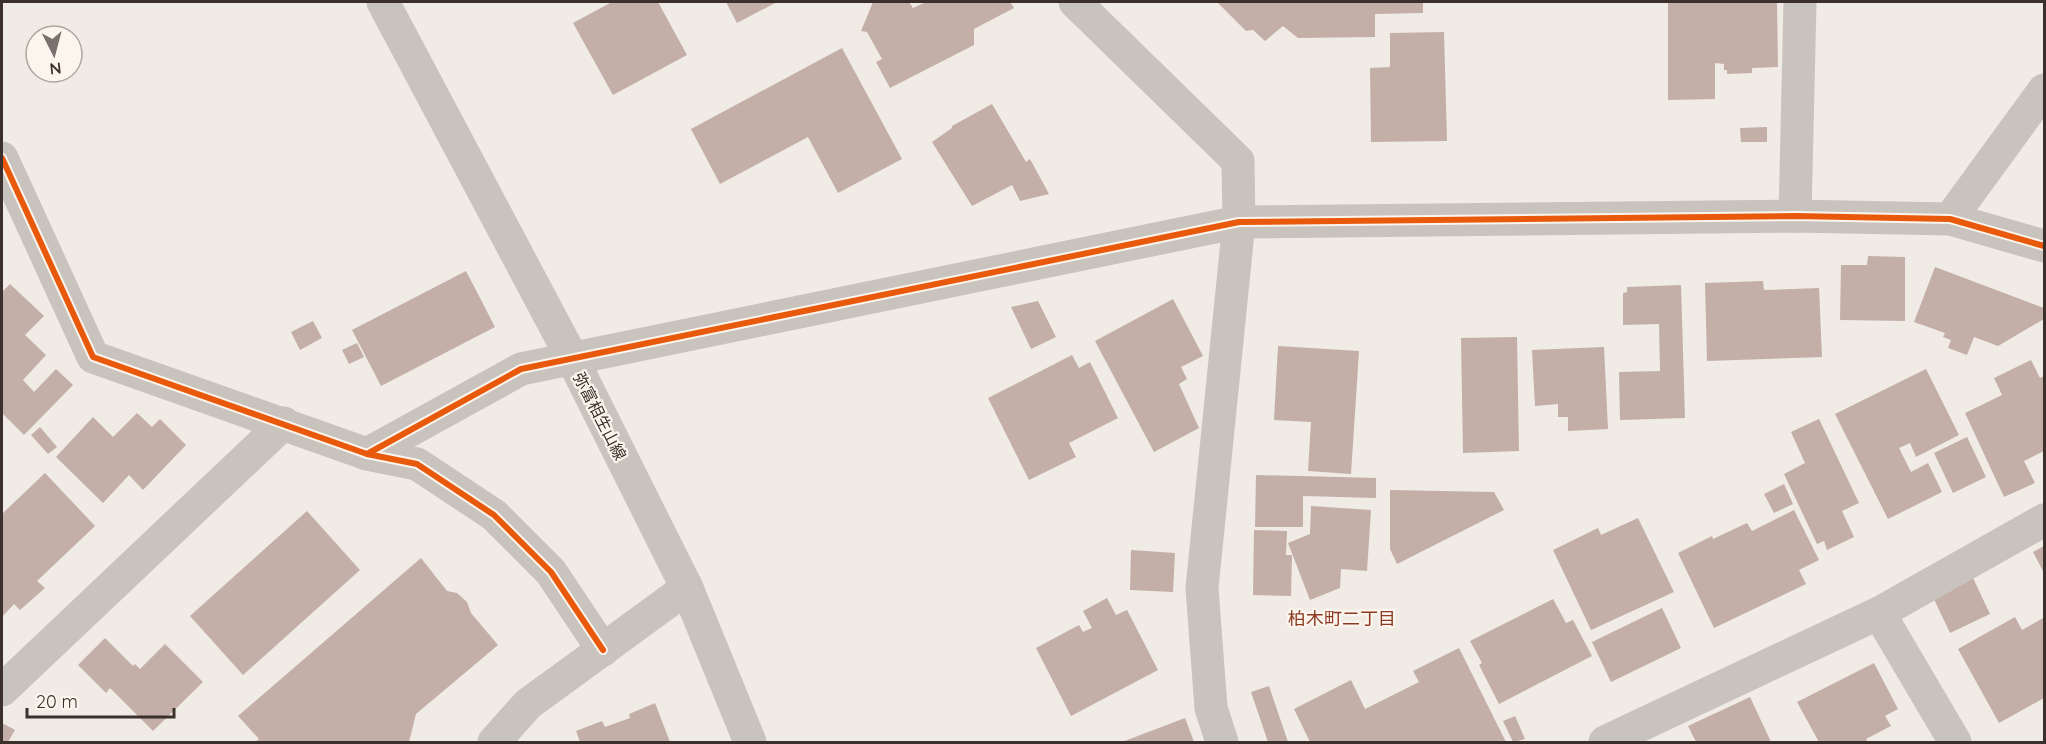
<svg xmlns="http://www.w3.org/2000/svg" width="2046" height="744" font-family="Quicksand,'Noto Sans JP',sans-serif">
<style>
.building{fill:#c3afa7}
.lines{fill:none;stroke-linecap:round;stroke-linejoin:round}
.minor{stroke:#c9c3be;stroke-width:33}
.cycleway-casing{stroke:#fbf5ee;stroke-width:10}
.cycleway{stroke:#e8590c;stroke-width:6}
.labels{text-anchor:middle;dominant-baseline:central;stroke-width:4.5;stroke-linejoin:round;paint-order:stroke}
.street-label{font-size:16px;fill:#3b302b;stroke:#fbf5ee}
.neighbourhood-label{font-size:18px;fill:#8c3b22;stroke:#fbf5ee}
</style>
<rect width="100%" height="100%" fill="#f0ebe5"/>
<g class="building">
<path d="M 612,2 L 658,2 L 687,55 L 613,95 L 573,23 Z"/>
<path d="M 726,2 L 777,2 L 737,23 Z"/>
<path d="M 873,2 L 909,2 L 913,8 L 926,2 L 1010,2 L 1014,8 L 974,29 L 974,45 L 890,88 L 876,62 L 882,59 L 867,32 L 861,31 Z"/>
<path d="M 1217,2 L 1423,2 L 1423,13 L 1375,14 L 1375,37 L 1298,38 L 1283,26 L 1265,41 L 1253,30 L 1246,31 Z"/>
<path d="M 1668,2 L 1777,2 L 1778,67 L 1752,68 L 1752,73 L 1727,74 L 1727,70 L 1724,70 L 1724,64 L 1715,63 L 1715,99 L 1668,100 Z"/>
<path d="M 1444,32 L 1447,141 L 1371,142 L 1370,68 L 1390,67 L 1390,33 Z"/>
<path d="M 842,48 L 902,159 L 838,193 L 808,137 L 720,184 L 691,129 Z"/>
<path d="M 992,104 L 1026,162 L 1030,159 L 1049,194 L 1020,201 L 1012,185 L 972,206 L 932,142 L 952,128 L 952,126 Z"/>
<path d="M 1767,127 L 1767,142 L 1741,142 L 1740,128 Z"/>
<path d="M 1868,256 L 1905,257 L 1905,321 L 1840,320 L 1841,265 L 1867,265 Z"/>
<path d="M 1935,267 L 2044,308 L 2044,319 L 1998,346 L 1974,337 L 1967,355 L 1948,348 L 1951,340 L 1943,337 L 1945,333 L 1914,322 Z"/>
<path d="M 466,271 L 495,327 L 381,386 L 352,330 Z"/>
<path d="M 1763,281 L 1764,290 L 1819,288 L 1822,357 L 1707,361 L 1705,283 Z"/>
<path d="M 10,284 L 44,316 L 25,335 L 46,355 L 23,380 L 34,392 L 56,369 L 73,385 L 24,435 L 2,413 L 2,292 Z"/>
<path d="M 1681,285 L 1685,418 L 1620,420 L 1619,372 L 1660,371 L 1659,324 L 1623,325 L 1623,293 L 1627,292 L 1627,287 Z"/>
<path d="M 1173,299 L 1203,356 L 1181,367 L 1187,379 L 1179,384 L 1199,428 L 1154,452 L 1095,341 Z"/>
<path d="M 1038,301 L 1056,337 L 1031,349 L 1011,307 Z"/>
<path d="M 313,321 L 322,338 L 300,350 L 291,332 Z"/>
<path d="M 1517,337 L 1519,451 L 1463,453 L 1461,338 Z"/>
<path d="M 357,343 L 364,357 L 349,364 L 342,350 Z"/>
<path d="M 1278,346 L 1359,351 L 1351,474 L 1308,471 L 1311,422 L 1274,420 Z"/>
<path d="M 1604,347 L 1608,429 L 1568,431 L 1568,417 L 1558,417 L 1558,404 L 1535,406 L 1532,350 Z"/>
<path d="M 1072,355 L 1079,368 L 1090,362 L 1118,418 L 1069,443 L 1076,457 L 1029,480 L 988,398 Z"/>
<path d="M 2031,360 L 2040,378 L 2044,376 L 2044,451 L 2024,461 L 2035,483 L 2004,497 L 1965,413 L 2002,395 L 1994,378 Z"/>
<path d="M 1926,369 L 1959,435 L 1916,457 L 1910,443 L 1899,448 L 1911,472 L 1928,463 L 1942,492 L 1888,519 L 1835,414 Z"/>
<path d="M 137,413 L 152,427 L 160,419 L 186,445 L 143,490 L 129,475 L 103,503 L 56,457 L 93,417 L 113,437 Z"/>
<path d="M 1819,419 L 1859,503 L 1842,511 L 1854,537 L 1827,550 L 1824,541 L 1817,544 L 1784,474 L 1805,463 L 1791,432 Z"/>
<path d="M 40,427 L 57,447 L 48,454 L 31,435 Z"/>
<path d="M 1967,437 L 1986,477 L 1953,493 L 1934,453 Z"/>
<path d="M 45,473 L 95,526 L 37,581 L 45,588 L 20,610 L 14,604 L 2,617 L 2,514 Z"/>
<path d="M 1256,475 L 1376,478 L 1376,498 L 1303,496 L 1303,527 L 1255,527 Z"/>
<path d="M 1784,484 L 1793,504 L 1774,513 L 1764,494 Z"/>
<path d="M 1390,490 L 1494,492 L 1504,510 L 1397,564 L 1390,549 Z"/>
<path d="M 1311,506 L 1371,510 L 1367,571 L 1341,569 L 1340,588 L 1310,600 L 1288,543 L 1310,534 Z"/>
<path d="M 1794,510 L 1819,560 L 1799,570 L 1806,584 L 1714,628 L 1678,553 L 1712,536 L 1713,539 L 1747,523 L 1752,531 Z"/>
<path d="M 307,511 L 360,570 L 243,675 L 190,616 Z"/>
<path d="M 1638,518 L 1674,592 L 1591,630 L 1553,550 L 1598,528 L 1601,535 Z"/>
<path d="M 1254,530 L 1287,531 L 1286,555 L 1292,555 L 1291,596 L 1253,595 Z"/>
<path d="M 2044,546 L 2044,573 L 2033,552 Z"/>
<path d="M 1131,550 L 1175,553 L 1173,592 L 1130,590 Z"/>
<path d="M 421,558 L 447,591 L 457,593 L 467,602 L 471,613 L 498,645 L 416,714 L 409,742 L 255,742 L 259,739 L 238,716 Z"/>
<path d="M 1972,576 L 1990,614 L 1950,633 L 1932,595 Z"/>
<path d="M 1107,598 L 1116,615 L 1127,610 L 1158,670 L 1071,716 L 1036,648 L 1079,625 L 1083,632 L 1092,628 L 1083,611 Z"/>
<path d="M 1553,599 L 1566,623 L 1573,620 L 1592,656 L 1499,704 L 1479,665 L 1482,663 L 1470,641 Z"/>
<path d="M 1662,608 L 1681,648 L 1611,682 L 1592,642 Z"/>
<path d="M 2015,617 L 2022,630 L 2043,618 L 2044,621 L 2044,698 L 1999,723 L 1958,649 Z"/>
<path d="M 105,638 L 133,666 L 135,664 L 140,669 L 165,644 L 203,682 L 153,731 L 110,688 L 106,693 L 78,665 Z"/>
<path d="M 1459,648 L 1506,742 L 1310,742 L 1294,709 L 1351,680 L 1365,709 L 1419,682 L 1413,671 Z"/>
<path d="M 1874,663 L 1898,709 L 1885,716 L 1891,726 L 1866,739 L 1868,742 L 1819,742 L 1797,702 Z"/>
<path d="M 1269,686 L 1288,742 L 1268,742 L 1251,692 Z"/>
<path d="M 1750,697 L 1771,742 L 1696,742 L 1688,726 Z"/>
<path d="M 655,703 L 670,742 L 580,742 L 576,731 L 602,721 L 605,727 L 630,718 L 629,714 Z"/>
<path d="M 1515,716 L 1525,739 L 1513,742 L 1503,721 Z"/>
<path d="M 1185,718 L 1194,742 L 1122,742 Z"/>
<path d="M 2,723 L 15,730 L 8,742 L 2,742 Z"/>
</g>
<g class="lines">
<g class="minor">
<path d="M 383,2 L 572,358 L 687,588 L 750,742"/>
<path d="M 1075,2 L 1238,161 L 1239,222 L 1202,588 L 1211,708 L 1222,742"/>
<path d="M 2,158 L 93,357 L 367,454 L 521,369 L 1239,222 L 1795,216 L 1950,219 L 2044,246"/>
<path d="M 1795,216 L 1800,2"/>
<path d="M 1950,219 L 2044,90"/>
<path d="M 367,454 L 417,464 L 494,515 L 551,572 L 603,650"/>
<path d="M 1879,613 L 1955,742"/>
<path d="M 2,690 L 284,423"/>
<path d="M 494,742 L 528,704 L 687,588"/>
<path d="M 1605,742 L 1879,613 L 2044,520"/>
</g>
<defs>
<g id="cycleway">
<path d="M 2,158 L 93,357 L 367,454 L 521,369 L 1239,222 L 1795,216 L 1950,219 L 2044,246"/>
<path d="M 367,454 L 417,464 L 494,515 L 551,572 L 603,650"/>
</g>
</defs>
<use href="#cycleway" class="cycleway-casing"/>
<use href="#cycleway" class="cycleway"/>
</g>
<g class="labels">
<g class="street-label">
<text transform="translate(600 416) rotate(63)">弥富相生山線</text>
</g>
<g class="neighbourhood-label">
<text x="1342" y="618">柏木町二丁目</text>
</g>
</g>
<rect width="2046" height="744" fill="none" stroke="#3b302b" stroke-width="6"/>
<g transform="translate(54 54) rotate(174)"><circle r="28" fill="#fbf5ee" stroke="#aea6a0" stroke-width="1.5"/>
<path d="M0-4.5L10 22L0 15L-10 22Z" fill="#7a716c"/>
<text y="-9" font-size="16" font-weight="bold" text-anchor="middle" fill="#3b302b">N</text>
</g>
<path d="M27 708v9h147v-9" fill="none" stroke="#3b302b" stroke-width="3"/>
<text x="36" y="708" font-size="18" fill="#3b302b" stroke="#fbf5ee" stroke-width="4.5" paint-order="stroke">20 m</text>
</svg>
